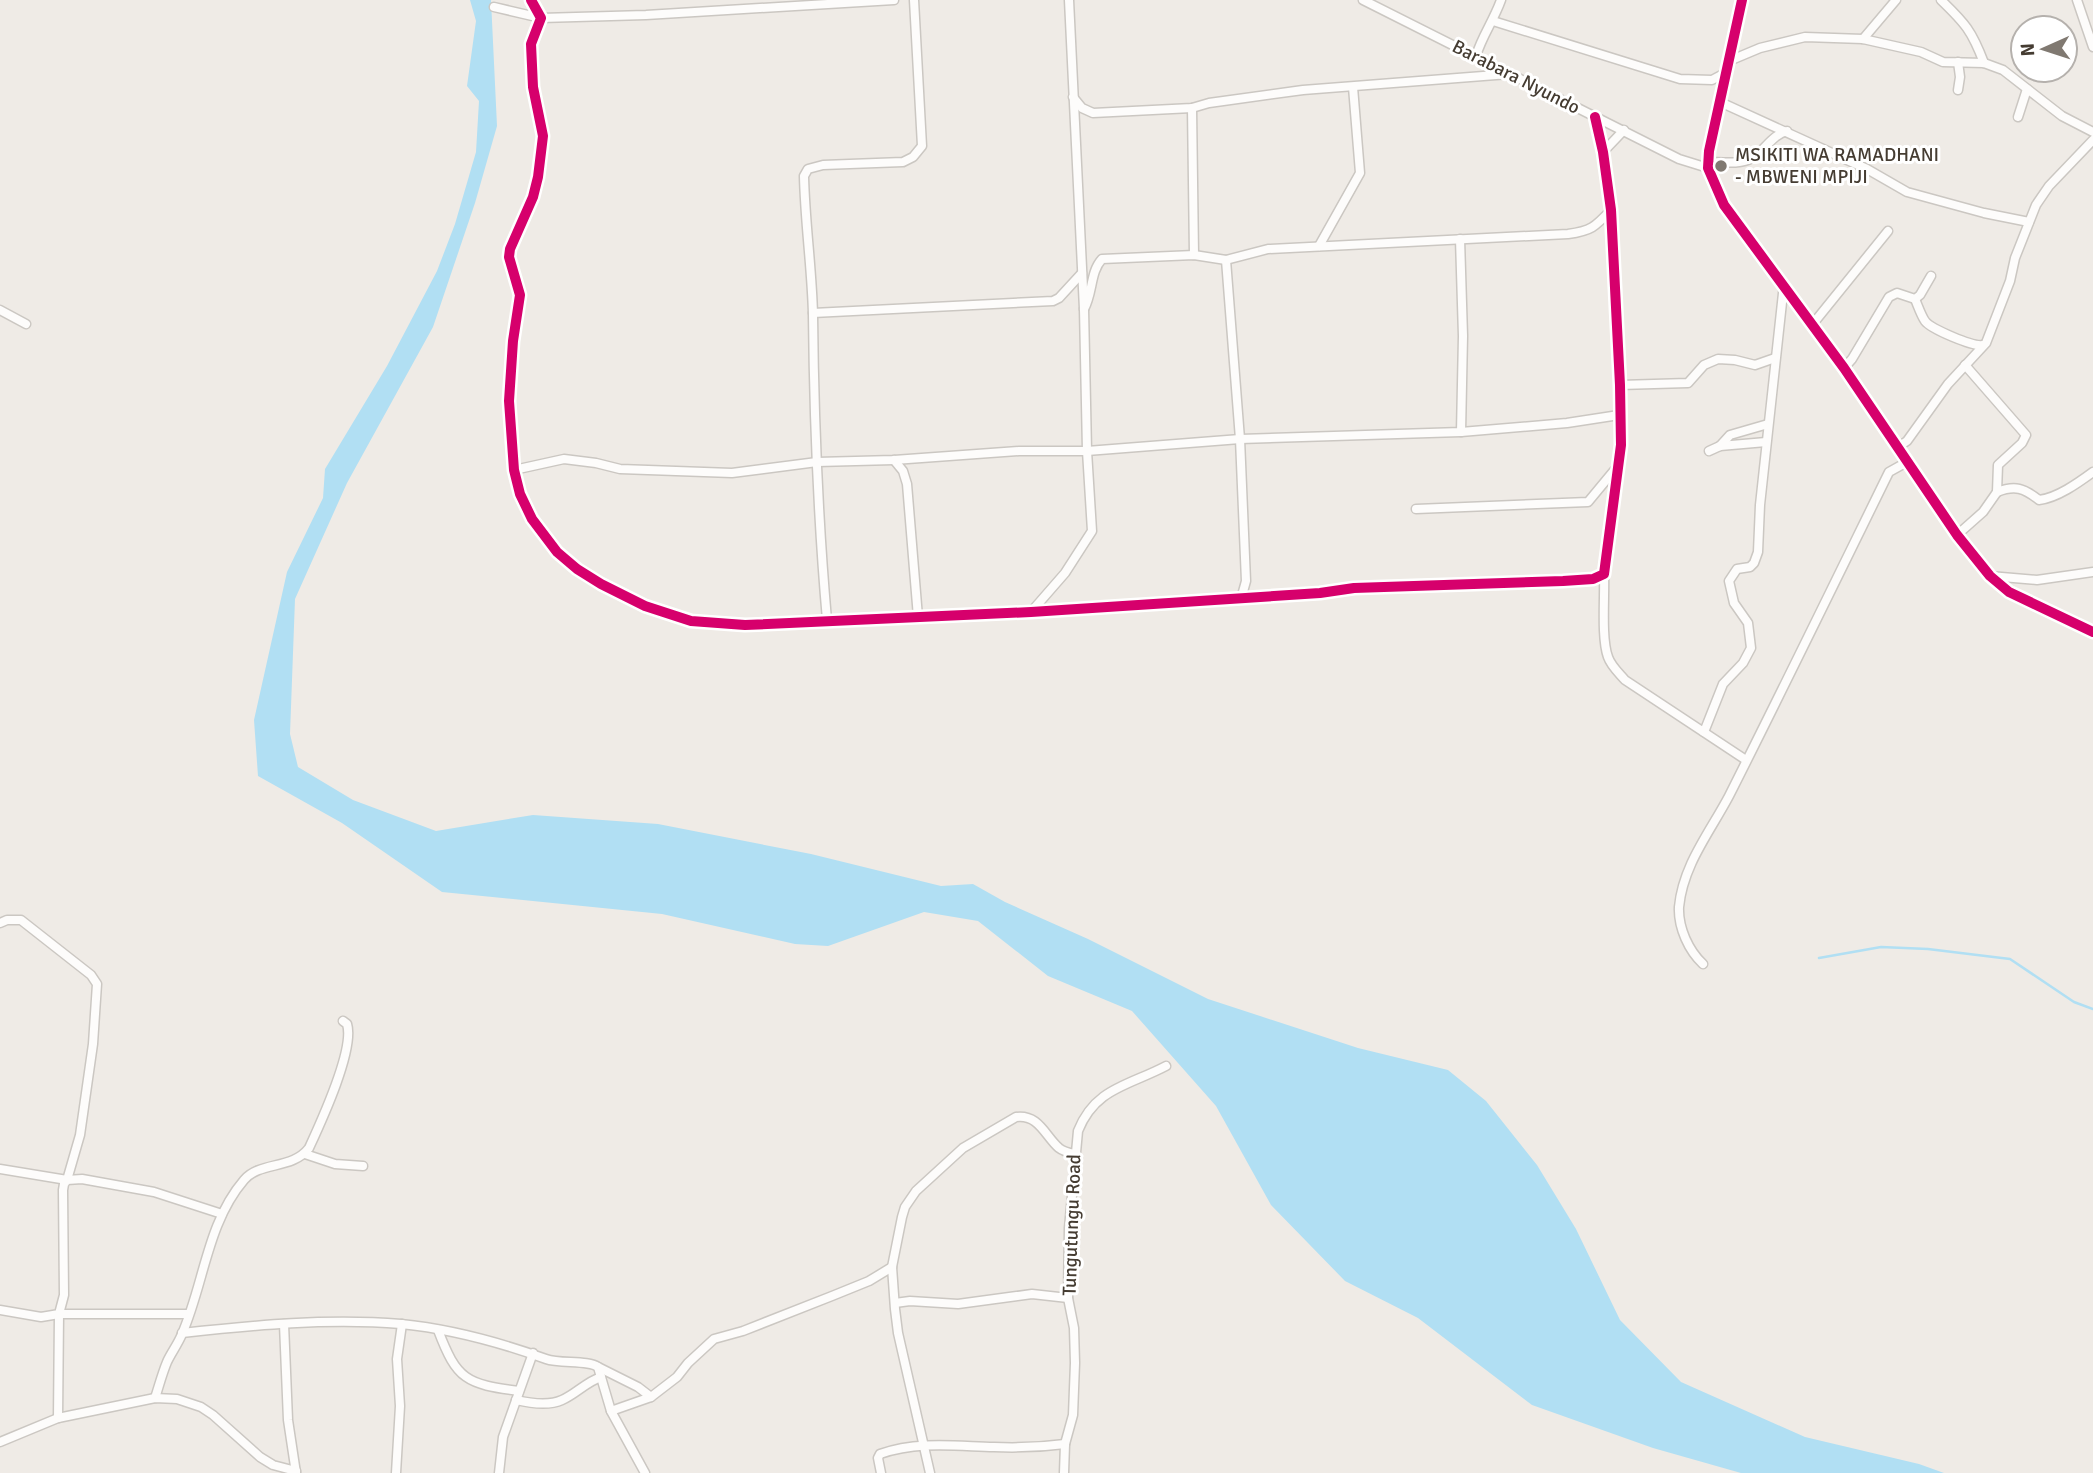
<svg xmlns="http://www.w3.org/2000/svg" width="2093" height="1473" font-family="Signika,sans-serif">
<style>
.water{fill:#b1dff3}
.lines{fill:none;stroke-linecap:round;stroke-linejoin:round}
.stream{stroke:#b1dff3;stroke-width:2.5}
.street-casing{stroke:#cbc7c2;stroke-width:11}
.street{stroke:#fdfcfb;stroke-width:8}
.cycleway-casing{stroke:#fff;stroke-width:15}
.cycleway{stroke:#d6006c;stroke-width:10}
.poi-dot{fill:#807971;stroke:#fff;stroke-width:2.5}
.labels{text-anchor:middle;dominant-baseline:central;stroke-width:6;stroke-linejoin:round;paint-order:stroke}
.street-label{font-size:19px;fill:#453c32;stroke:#fff}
.poi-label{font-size:19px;fill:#453c32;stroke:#fff;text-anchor:start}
</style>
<rect width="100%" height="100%" fill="#efebe6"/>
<path class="water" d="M 470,0 L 491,0 L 497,126 L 475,203 L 433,327 L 347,483 L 295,599 L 290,734 L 298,767 L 353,800 L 436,831 L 533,815 L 658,824 L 811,854 L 941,886 L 973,884 L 1005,902 L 1088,939 L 1208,999 L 1358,1048 L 1448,1070 L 1486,1101 L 1537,1165 L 1576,1229 L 1620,1320 L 1681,1382 L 1805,1437 L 1919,1464 L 1944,1473 L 1741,1473 L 1653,1448 L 1532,1405 L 1418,1318 L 1345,1281 L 1271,1205 L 1216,1106 L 1132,1011 L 1048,976 L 978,921 L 924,912 L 828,946 L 795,944 L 662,914 L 442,892 L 342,823 L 258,776 L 254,720 L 287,572 L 323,498 L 325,469 L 387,366 L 437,271 L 455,224 L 476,152 L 479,101 L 467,86 L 476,21 Z"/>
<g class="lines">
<path class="stream" d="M 1819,958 L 1881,947 L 1928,949 L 2010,959 L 2074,1002 L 2093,1009"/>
<defs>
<g id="street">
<path d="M 531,0 L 541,18 L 531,44 L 533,87 L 543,136 L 538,177 L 533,197 L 510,249 L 509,257 L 520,295 L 513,341 L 509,401 L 514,470 L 520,494 L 532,519 L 557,552 L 577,569 L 601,584 L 645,606 L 691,621 L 745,625 L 1031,612 L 1320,593 L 1354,588 L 1563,581 L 1593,579 L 1604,574 L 1621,445 L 1620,385 L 1611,210 L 1603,152 L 1595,117"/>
<path d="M 1363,0 L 1679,159 L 1708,168"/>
<path d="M 1742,0 L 1709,151 L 1708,168 L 1724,205 L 1844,368 L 1957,535 L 1990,576 L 2009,592 L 2093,632"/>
<path d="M 1941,0 C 1965,23 1972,31 1984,63"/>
<path d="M 2077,0 L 2093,47"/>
<path d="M 494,7 L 541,18 L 646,15 L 894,0"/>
<path d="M 1493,21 L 1680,79 L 1712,80 L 1727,72"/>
<path d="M 1863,39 L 1896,0"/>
<path d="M 1476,56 C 1482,36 1494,20 1501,0"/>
<path d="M 1729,61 L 1760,48 L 1805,37 L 1863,39 L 1921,52 L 1943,62 L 1984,63 L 2003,70 L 2062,116 L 2093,132"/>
<path d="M 1958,90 L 1960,77 L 1958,62"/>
<path d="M 1073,97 L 1082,108 L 1093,113 L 1192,108 L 1209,103 L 1303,90 L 1509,74"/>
<path d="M 1720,102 L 1867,169 L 1907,192 L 1984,213 L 2029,222"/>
<path d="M 1192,108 L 1194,255"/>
<path d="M 2018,117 L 2027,89"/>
<path d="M 1603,152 L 1624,130"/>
<path d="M 1708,162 C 1721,162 1740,165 1752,158 C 1765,150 1772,135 1787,131"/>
<path d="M 1460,239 L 1463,336 L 1461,432"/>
<path d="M 1319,246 L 1360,173 L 1353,87"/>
<path d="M 1226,260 L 1240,439 L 1246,581 L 1241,599"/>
<path d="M 1915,299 C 1918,306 1921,315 1925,321 C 1931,329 1973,347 1983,345"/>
<path d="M 1084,309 C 1093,293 1090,272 1102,259 L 1194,255 L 1226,260 L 1268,249 L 1568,234 C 1591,231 1595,227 1611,210"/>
<path d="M 0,310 L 26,324"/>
<path d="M 813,313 L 1053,301 L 1059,298 L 1082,273"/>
<path d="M 1812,325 L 1888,231"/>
<path d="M 1844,368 L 1852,359 L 1889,297 L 1897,293 L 1915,299 L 1920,295 L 1931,276"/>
<path d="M 1620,385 L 1688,383 L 1704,365 L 1718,359 L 1735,360 L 1755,365 L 1775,358"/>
<path d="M 1720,446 L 1730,435 L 1768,424"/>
<path d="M 1898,447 L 1907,441 L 1948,384 L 1986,343 L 2010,281 L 2015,258 L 2036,205 L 2049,186 L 2093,140"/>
<path d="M 1709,451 L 1720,446 L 1766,442"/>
<path d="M 894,460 L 903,471 L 907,484 L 918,617"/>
<path d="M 514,470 L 564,459 L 596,463 L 620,469 L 732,473 L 817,462 L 894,460 L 1019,451 L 1087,451 L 1240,439 L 1461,432 L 1567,423 L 1619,415"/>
<path d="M 1997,492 C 2015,485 2024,488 2039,500 C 2057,498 2078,483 2093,472"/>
<path d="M 1416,509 L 1588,502 L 1617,467"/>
<path d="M 1957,535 L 1983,512 L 1997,492 L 1998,465 L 2022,443 L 2026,435 L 1965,365"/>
<path d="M 1604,574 C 1605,596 1601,638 1608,657 C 1611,666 1619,673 1625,680 L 1746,760"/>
<path d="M 1990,576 L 2037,580 L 2093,572"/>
<path d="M 1031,612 L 1065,573 L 1092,531 L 1087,451 L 1084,309 L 1069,0"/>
<path d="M 827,620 C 818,518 814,417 813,315 C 812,269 805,223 804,176 L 808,169 L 823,165 L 903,162 L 913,157 L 922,146 L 914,0"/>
<path d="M 1704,732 L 1723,684 L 1743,663 L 1751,648 L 1748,623 L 1734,603 L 1729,581 L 1737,569 L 1750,567 L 1754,563 L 1758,552 L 1760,505 L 1784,284"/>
<path d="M 0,923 L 7,920 L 21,920 L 91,975 L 97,984 L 93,1044 L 80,1135 L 67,1180 L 0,1169"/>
<path d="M 1703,964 C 1689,951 1678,928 1679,907 C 1683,865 1710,832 1729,796 C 1783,689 1836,580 1889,472 L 1907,462"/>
<path d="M 305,1154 L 335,1164 L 363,1166"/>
<path d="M 895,1303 L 910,1301 L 958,1304 L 1032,1294 L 1068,1298"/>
<path d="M 0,1310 L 41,1317 L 59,1314 L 64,1295 L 63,1190 L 64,1184 L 67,1180 L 82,1179 L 154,1192 L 222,1214"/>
<path d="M 284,1324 L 288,1420 L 296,1473"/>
<path d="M 438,1330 C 457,1380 466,1384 519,1391"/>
<path d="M 182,1333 C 255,1325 328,1318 401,1324 C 451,1329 499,1342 546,1359 C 560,1364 588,1360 598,1367 L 611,1411 L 645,1473"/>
<path d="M 598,1367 L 638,1387 L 651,1397"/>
<path d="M 155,1398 C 159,1386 162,1374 167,1362 C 171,1353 178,1344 182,1334 C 204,1284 207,1223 244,1180 C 260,1161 292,1170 309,1148 C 321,1122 355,1049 347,1024 L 343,1021"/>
<path d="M 516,1400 C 529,1403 549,1406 562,1400 C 576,1394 586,1382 601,1377"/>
<path d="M 611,1411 L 651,1397 L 677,1377 L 688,1363 L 714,1339 L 743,1331 L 832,1296 L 869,1281 L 892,1267"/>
<path d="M 58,1418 L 59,1314 L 188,1314"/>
<path d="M 0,1442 L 58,1418 L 155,1398 L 177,1399 L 201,1407 L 213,1415 L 260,1457 L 273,1465 L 296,1471"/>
<path d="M 396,1473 L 400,1406 L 397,1359 L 402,1324"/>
<path d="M 499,1473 L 503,1437 L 533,1353"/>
<path d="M 881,1473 L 878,1458 L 880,1454 C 918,1441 954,1446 994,1447 C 1018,1448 1042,1447 1065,1444"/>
<path d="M 930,1473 L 898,1333 L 895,1309 L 892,1267 L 902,1217 L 905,1207 L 916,1191 L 963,1148 L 1016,1117 C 1039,1114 1045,1136 1059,1148 C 1064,1152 1070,1153 1075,1154"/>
<path d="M 1064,1473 L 1065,1444 L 1073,1415 L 1075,1363 L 1074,1328 L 1068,1298 L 1069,1228 L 1078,1131 C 1095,1088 1128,1086 1166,1066"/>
</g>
</defs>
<use href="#street" class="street-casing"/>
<use href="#street" class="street"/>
<defs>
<g id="cycleway">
<path d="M 531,0 L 541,18 L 531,44 L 533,87 L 543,136 L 538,177 L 533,197 L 510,249 L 509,257 L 520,295 L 513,341 L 509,401 L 514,470 L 520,494 L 532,519 L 557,552 L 577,569 L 601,584 L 645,606 L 691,621 L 745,625 L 1031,612 L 1320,593 L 1354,588 L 1563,581 L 1593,579 L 1604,574 L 1621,445 L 1620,385 L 1611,210 L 1603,152 L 1595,117"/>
<path d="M 1742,0 L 1709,151 L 1708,168 L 1724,205 L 1844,368 L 1957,535 L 1990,576 L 2009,592 L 2093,632"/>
</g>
</defs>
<use href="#cycleway" class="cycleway-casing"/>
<use href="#cycleway" class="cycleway"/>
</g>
<circle class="poi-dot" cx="1721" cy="166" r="7"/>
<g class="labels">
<g class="street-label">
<text transform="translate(1516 77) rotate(27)">Barabara Nyundo</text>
<text transform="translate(1072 1225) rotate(-88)">Tungutungu Road</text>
</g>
<g class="poi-label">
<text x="1735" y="155">MSIKITI WA RAMADHANI<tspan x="1735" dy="22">- MBWENI MPIJI</tspan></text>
</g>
</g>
<g transform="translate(2044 49) rotate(267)"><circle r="33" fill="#ffffff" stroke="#b5b1ad" stroke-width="2"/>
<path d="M0-5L12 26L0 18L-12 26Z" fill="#807971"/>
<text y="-10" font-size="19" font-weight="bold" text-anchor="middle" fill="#453c32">N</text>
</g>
</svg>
